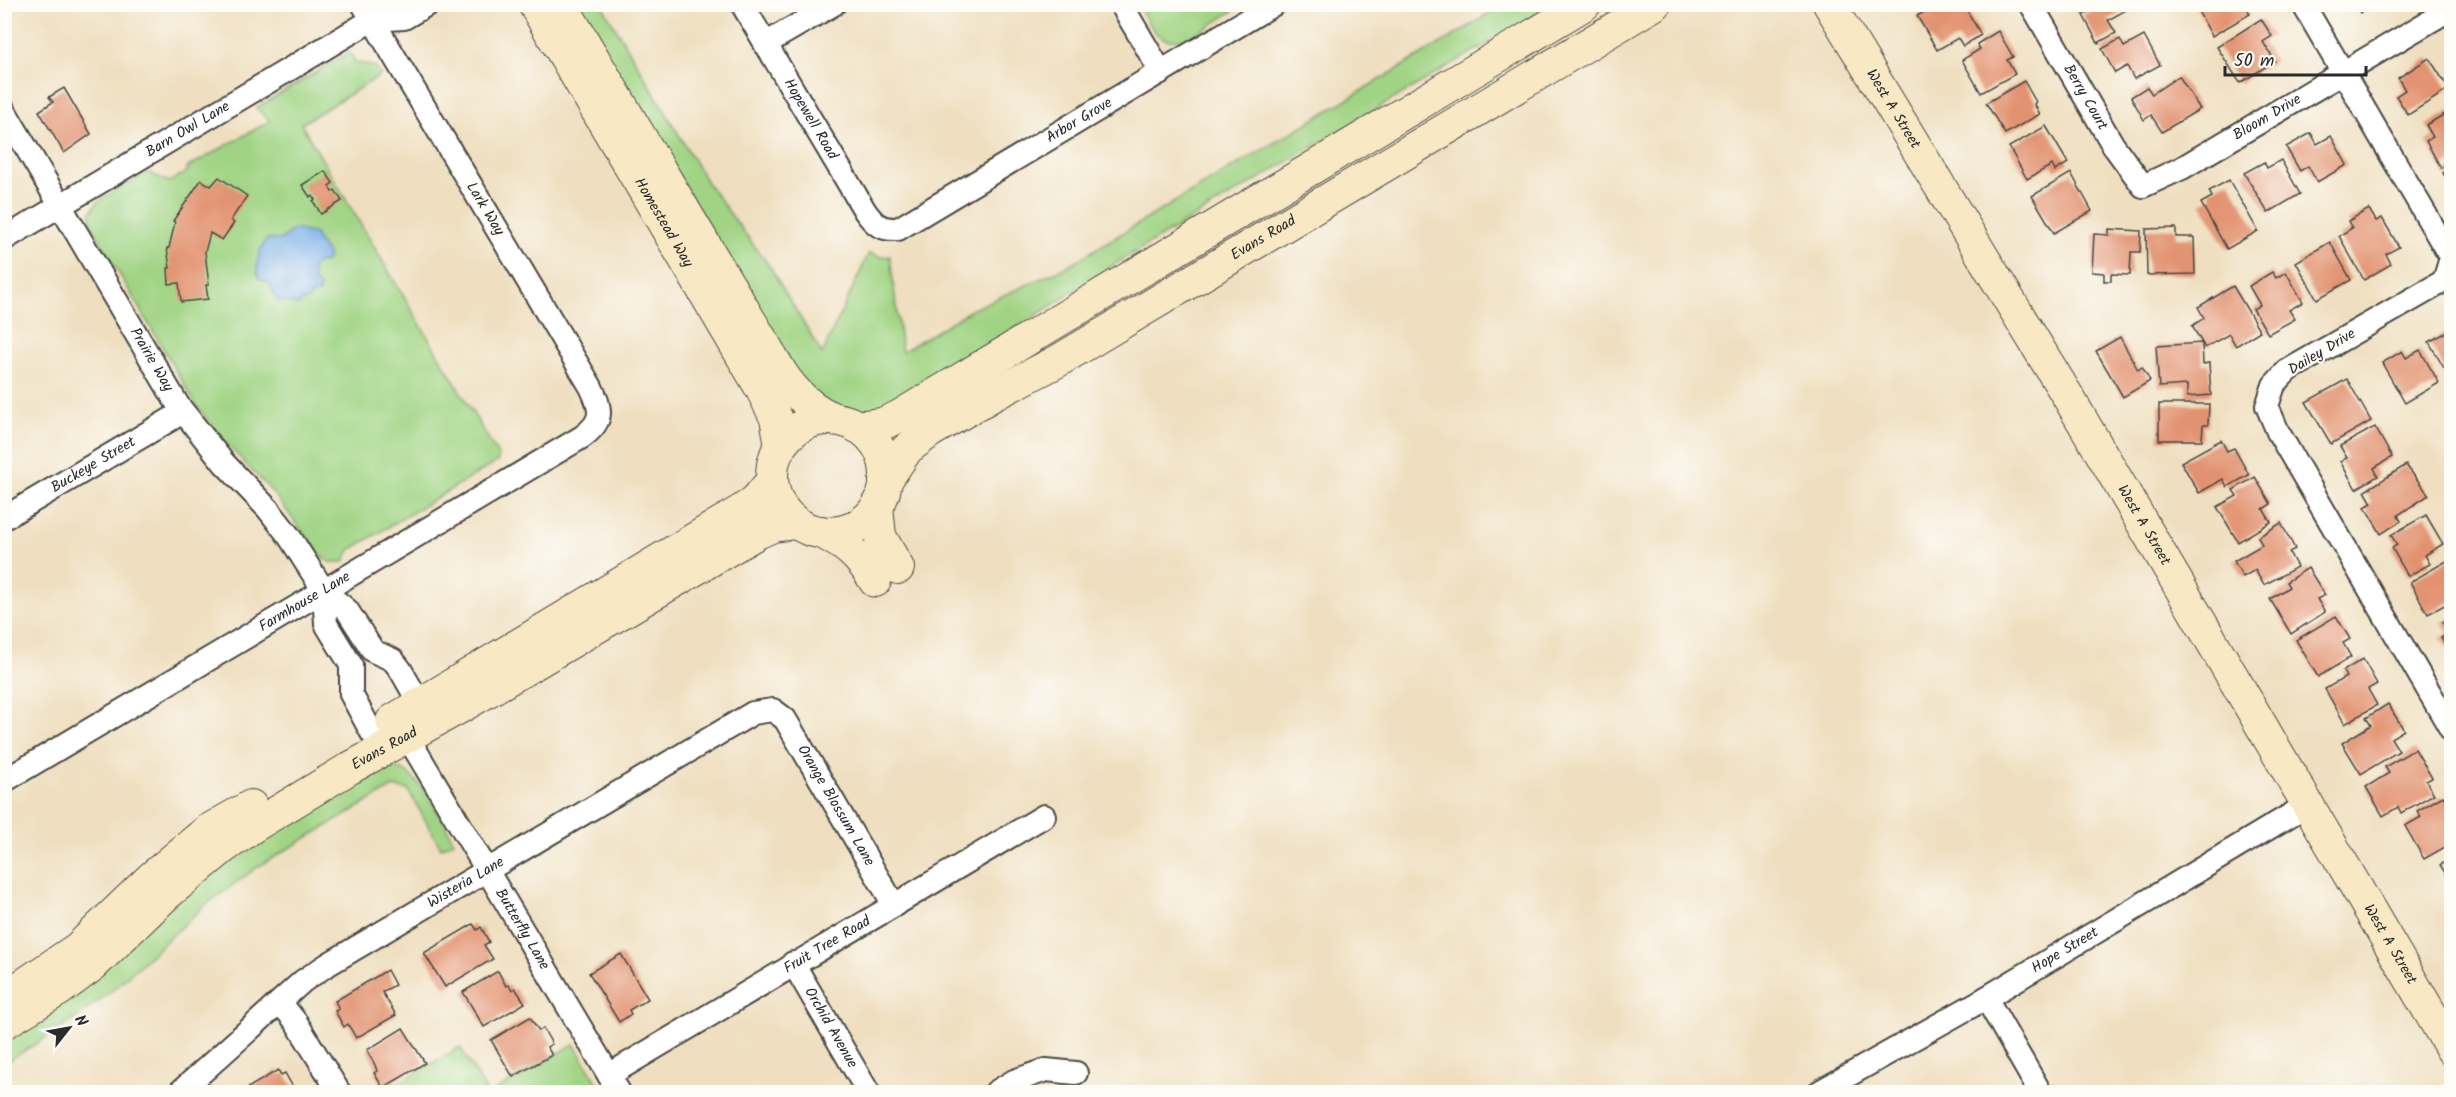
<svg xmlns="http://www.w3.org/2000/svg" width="2456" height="1097" font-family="Kalam,sans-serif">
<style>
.green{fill:#a0d484;stroke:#668058;stroke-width:1.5}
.water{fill:#7aaee7;stroke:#526c89;stroke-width:1.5}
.building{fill:#e2926f}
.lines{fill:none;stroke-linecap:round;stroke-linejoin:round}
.street-casing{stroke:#484641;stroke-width:26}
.secondary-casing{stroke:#484641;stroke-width:34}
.street{stroke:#fff;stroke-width:22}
.secondary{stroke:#f8e8c3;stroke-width:32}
.labels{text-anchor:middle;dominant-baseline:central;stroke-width:4.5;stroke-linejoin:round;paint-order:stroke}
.street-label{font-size:15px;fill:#2b2b2b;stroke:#fdfcf7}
</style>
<rect width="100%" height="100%" fill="#fdfcf7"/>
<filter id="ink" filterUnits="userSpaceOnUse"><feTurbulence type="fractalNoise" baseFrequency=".0167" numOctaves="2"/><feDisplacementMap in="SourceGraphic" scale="12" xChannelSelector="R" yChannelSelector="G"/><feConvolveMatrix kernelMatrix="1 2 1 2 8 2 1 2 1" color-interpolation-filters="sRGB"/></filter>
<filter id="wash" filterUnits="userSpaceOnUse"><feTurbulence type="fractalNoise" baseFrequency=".008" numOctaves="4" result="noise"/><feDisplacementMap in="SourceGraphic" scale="24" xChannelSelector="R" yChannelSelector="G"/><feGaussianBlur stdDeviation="1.35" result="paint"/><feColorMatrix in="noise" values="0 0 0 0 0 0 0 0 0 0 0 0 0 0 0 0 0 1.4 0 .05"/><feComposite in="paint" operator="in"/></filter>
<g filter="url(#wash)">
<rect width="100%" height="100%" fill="#efdfc0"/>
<g class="green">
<path d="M 575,5 L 602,5 L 708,184 L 770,267 L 822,354 L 869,253 L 881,257 L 890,256 L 902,352 L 971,310 L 1064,268 L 1475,23 L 1500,5 L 1552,5 L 1115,264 L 905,401 L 857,415 L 845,413 L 807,390 Z"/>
<path d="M 1138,5 L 1229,5 L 1233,11 C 1213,22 1177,55 1156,33 C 1148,25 1143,14 1138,5 Z"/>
<path d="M 350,52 L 355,62 L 376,67 L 381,75 L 301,124 L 498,455 L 498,461 L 350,550 L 344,562 L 329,562 L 320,555 L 274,494 L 223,440 L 198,408 L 93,229 L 90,213 L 98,201 L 148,172 L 169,182 L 188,171 L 186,168 L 270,121 L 256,108 Z"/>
<path d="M 397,768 C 424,777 440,818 454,841 L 441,848 L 408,790 L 393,787 L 259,866 L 204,906 L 115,988 L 71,1022 L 5,1063 L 5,1036 L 228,859 L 373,773 L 380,769 Z"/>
<path d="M 574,1044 L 603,1092 L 493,1092 Z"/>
<path d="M 460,1047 L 487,1092 L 383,1092 Z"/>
</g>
<path class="water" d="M 294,229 L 316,234 L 317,240 L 328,254 L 326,262 L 318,263 L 312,269 L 314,281 L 320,286 L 319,293 L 312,294 L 308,300 L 302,301 L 298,305 L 277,300 L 269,283 L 258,278 C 255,263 258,251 267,239 L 280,240 Z"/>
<g id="blocks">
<g class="building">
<path d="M 1937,4 L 1954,4 L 1958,11 L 1965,7 L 1981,35 L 1963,46 L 1958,38 L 1937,50 L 1917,16 Z"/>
<path d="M 2091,4 L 2126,4 L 2128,9 L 2108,20 L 2116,33 L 2098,43 L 2083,15 L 2094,9 Z"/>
<path d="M 2194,4 L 2245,4 L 2250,14 L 2212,36 Z"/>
<path d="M 2356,4 L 2375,4 L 2360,13 Z"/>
<path d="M 2261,19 L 2272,36 L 2263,42 L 2275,61 L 2240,83 L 2217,47 Z"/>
<path d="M 1998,31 L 2013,57 L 2007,60 L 2015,74 L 1981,93 L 1962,60 L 1980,49 L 1977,44 Z"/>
<path d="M 2144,36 L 2160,65 L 2134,79 L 2127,66 L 2115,73 L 2102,49 L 2120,39 L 2124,47 Z"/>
<path d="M 2429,58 L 2449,89 L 2408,115 L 2396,96 L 2405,90 L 2398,78 Z"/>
<path d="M 2179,76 L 2200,109 L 2162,132 L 2151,115 L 2144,120 L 2131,97 L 2147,87 L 2152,94 Z"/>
<path d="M 2024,81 L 2036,102 L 2034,104 L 2040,114 L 2005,134 L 1986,103 Z"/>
<path d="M 64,88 L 91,134 L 64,153 L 39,111 L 53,102 L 49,97 Z"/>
<path d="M 2452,110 L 2452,162 L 2441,168 L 2426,141 L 2433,137 L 2426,125 Z"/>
<path d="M 2046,126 L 2068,163 L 2055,171 L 2052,165 L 2027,179 L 2009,147 Z"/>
<path d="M 2311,133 L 2317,144 L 2331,136 L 2347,165 L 2317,182 L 2308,166 L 2300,171 L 2286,147 Z"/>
<path d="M 2281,160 L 2300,194 L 2268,213 L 2244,173 L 2264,162 L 2267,168 Z"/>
<path d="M 2452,168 L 2452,187 L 2443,173 Z"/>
<path d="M 325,171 L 333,183 L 329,186 L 332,192 L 335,190 L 342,201 L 321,214 L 313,201 L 315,200 L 312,195 L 310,197 L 302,185 Z"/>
<path d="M 2071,173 L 2092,211 L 2054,233 L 2032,196 Z"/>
<path d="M 219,177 L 247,196 L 231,220 L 234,223 L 222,240 L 210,233 L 205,252 L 209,285 L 206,285 L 208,299 L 181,302 L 179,283 L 169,284 L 168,268 L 170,268 L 167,248 L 169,248 L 175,222 L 173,221 L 201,180 L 211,186 Z"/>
<path d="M 2229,180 L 2258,231 L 2227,249 L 2201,203 L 2212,197 L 2209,191 Z"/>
<path d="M 2369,209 L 2376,221 L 2382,218 L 2399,247 L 2386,254 L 2391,264 L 2364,280 L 2339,236 L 2352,228 L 2348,221 Z"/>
<path d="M 2176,228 L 2176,237 L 2194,237 L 2195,274 L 2147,275 L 2146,229 Z"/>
<path d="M 2109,229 L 2141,231 L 2140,252 L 2131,252 L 2130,275 L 2111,274 L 2111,281 L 2104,281 L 2104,273 L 2092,272 L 2094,234 L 2109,235 Z"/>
<path d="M 2330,242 L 2351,280 L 2317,299 L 2296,262 Z"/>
<path d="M 2272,272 L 2276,278 L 2286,272 L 2303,302 L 2289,310 L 2295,319 L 2268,334 L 2253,309 L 2260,305 L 2249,286 Z"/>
<path d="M 2233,286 L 2260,331 L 2236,346 L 2229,334 L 2205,348 L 2192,326 L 2204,318 L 2198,307 Z"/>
<path d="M 2452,329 L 2452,364 L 2444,368 L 2429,342 Z"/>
<path d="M 2120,337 L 2138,370 L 2142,367 L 2150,381 L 2123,397 L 2096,351 Z"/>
<path d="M 2202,343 L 2203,364 L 2209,363 L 2211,395 L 2187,397 L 2187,385 L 2159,387 L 2156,346 Z"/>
<path d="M 2420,350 L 2439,383 L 2405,403 L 2382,363 L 2402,351 L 2406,358 Z"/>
<path d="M 2347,379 L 2371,421 L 2331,444 L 2306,402 Z"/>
<path d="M 2159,404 L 2209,404 L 2208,425 L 2203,425 L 2202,440 L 2159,440 Z"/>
<path d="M 2375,427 L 2392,457 L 2374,468 L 2378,476 L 2356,489 L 2340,461 L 2347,458 L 2340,446 Z"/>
<path d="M 2221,440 L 2227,451 L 2234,448 L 2249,475 L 2227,487 L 2223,479 L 2199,493 L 2181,462 Z"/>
<path d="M 2406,465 L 2429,495 L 2398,515 L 2401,521 L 2381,534 L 2365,507 L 2372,503 L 2365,491 Z"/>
<path d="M 2255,477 L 2271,504 L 2263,509 L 2271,522 L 2238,542 L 2217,507 L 2237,496 L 2233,490 Z"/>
<path d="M 2426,515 L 2443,544 L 2425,555 L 2430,564 L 2408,576 L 2392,548 L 2397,545 L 2391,535 Z"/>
<path d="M 2281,523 L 2295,549 L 2289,552 L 2297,567 L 2264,585 L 2255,570 L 2243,577 L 2234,561 L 2262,545 L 2258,537 Z"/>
<path d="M 2450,559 L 2452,601 L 2428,614 L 2410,582 Z"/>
<path d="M 2308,568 L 2325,595 L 2317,599 L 2325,612 L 2291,634 L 2270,599 L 2289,587 L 2286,582 Z"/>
<path d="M 2336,616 L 2350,639 L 2343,643 L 2351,657 L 2318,677 L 2296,640 Z"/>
<path d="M 2452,617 L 2452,656 L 2441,638 L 2449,633 L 2442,622 Z"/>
<path d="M 2363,659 L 2377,684 L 2368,689 L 2377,705 L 2345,724 L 2325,689 L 2346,677 L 2343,671 Z"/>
<path d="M 2388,704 L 2404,730 L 2391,738 L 2399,751 L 2361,774 L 2342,743 L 2371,725 L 2366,718 Z"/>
<path d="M 2415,749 L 2432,778 L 2426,781 L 2434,794 L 2401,813 L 2398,807 L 2383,816 L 2366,787 L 2389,773 L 2385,767 Z"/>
<path d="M 2443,796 L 2450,808 L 2446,810 L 2452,820 L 2450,826 L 2452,843 L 2424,859 L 2405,826 L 2421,817 L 2417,811 Z"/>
<path d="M 2452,857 L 2452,883 L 2440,865 Z"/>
<path d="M 473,924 L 477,930 L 481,927 L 489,942 L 484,945 L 493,959 L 445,987 L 424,953 Z"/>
<path d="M 621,954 L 648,999 L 629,1010 L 631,1014 L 619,1022 L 589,973 Z"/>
<path d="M 387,970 L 395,985 L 382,992 L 396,1015 L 356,1038 L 348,1024 L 344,1027 L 335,1011 L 339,1009 L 335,1001 Z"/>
<path d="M 498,971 L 506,986 L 509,985 L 512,990 L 515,988 L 525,1003 L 484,1027 L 463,992 Z"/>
<path d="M 530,1017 L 539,1031 L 543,1028 L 552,1044 L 547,1047 L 552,1055 L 513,1077 L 491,1040 Z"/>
<path d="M 403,1028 L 425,1063 L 383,1088 L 374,1073 L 377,1071 L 375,1065 L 367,1050 Z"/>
<path d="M 278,1070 L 281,1075 L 285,1073 L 294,1089 L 289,1092 L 241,1092 Z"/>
</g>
</g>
</g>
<g filter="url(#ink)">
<use href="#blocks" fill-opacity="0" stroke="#484641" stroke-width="1.5"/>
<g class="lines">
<defs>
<g id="street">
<path id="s1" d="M 742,4 L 865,211 C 874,224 881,230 898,229 L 1274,4"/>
<path d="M 1121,4 L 1161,72"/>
<path id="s2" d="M 2031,4 L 2113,145 L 2143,186 L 2182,168 L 2452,8"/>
<path d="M 2303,4 L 2451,258 L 2444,281 L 2287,371 L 2274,385 L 2267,406 L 2278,432 L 2452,731"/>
<path d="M 372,20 L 404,18 L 428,4"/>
<path d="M 765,44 L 834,4"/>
<path id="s3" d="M 4,110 L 178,405 L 224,463 L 268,509 L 289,536 L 324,591 L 347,610 L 373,651 L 393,660 L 400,669 L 420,704 L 415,716"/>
<path id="s4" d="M 4,239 L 372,20 L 383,4"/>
<path id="s5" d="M 4,518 L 183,412"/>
<path d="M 324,591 L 326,624 L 351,665 L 351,694 L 372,733 L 407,736"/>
<path id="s6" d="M 407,736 L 619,1092"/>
<path id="s7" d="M 4,781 L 582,437 C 604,421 602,410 591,387 L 363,4"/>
<path id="s8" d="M 793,963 L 868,1092"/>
<path d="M 1986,998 L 2040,1092"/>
<path d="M 280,1002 L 296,1022 L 339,1092"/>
<path id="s9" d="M 609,1075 L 1044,816"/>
<path id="s10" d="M 180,1092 L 303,981 L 327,965 L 753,713 L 773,710 L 785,719 L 894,905"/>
<path d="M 996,1092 L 1014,1081 L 1046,1070 L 1076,1073"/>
<path id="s11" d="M 1819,1092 L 1986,998 L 2307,805"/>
</g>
<g id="secondary">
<path id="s12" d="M 534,4 L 761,388 L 776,418 L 781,445"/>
<path d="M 561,4 L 782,374 C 796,395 811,408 834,419"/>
<path id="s13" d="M 1829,4 L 2070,400 L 2452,1050"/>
<circle cx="829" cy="476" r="57"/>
<path d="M 857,427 L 882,424 L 898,417 L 1585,4"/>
<path id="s14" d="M 885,482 L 907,449 L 931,431 L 993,395 L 1058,361 L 1655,4"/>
<path d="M 877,507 L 880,536 L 898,568"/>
<path d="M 821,532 C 848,546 859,555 875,581"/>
<path d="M 392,721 L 744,509 L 755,501 L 772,481"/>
<path d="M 4,998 L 78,948 L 152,877 L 207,831 L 251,806"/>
<path id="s15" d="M 4,1023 L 59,990 L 93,965 L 166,895 L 223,848 L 254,826 L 350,768 L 464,705 L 757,533 L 773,526 L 796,523"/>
</g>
</defs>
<use href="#street" class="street-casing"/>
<use href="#secondary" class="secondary-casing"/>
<use href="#street" class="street"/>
<use href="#secondary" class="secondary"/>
</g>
</g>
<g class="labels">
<g class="street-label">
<text stroke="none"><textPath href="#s2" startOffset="108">Berry Court</textPath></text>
<text stroke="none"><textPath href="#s13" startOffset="123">West A Street</textPath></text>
<text stroke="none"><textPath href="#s2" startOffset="356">Bloom Drive</textPath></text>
<text stroke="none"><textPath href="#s1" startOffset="134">Hopewell Road</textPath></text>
<text stroke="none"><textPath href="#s1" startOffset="492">Arbor Grove</textPath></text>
<text stroke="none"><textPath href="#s4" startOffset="214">Barn Owl Lane</textPath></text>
<text transform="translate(485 209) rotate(59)">Lark Way</text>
<text stroke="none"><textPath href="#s12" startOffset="254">Homestead Way</textPath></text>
<text stroke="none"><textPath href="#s14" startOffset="454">Evans Road</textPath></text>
<text transform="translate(2322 352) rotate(-31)">Dailey Drive</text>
<text stroke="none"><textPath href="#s3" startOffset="290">Prairie Way</textPath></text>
<text stroke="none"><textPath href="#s5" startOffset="104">Buckeye Street</textPath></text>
<text stroke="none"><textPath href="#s13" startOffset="609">West A Street</textPath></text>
<text stroke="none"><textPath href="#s7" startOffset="350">Farmhouse Lane</textPath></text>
<text stroke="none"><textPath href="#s15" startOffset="471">Evans Road</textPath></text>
<text stroke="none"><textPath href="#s10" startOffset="825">Orange Blossum Lane</textPath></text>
<text stroke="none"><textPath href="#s10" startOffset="356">Wisteria Lane</textPath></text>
<text stroke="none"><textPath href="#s6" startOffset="225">Butterfly Lane</textPath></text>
<text stroke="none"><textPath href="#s9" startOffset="254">Fruit Tree Road</textPath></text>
<text stroke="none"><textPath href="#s13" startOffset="1095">West A Street</textPath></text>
<text stroke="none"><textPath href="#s11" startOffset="284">Hope Street</textPath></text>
<text stroke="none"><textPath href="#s8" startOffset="75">Orchid Avenue</textPath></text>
</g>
</g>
<rect width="2456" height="1097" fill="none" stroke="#fdfcf7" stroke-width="24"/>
<g transform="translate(69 1028) rotate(59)" stroke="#fdfcf7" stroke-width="4.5" paint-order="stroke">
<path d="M0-4.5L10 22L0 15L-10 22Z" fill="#2b2b2b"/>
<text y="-9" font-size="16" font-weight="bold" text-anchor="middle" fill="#2b2b2b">N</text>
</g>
<path d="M2225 66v9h141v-9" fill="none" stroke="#2b2b2b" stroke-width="3"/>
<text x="2234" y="66" font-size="18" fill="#2b2b2b" stroke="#fdfcf7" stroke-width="4.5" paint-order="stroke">50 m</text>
</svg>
